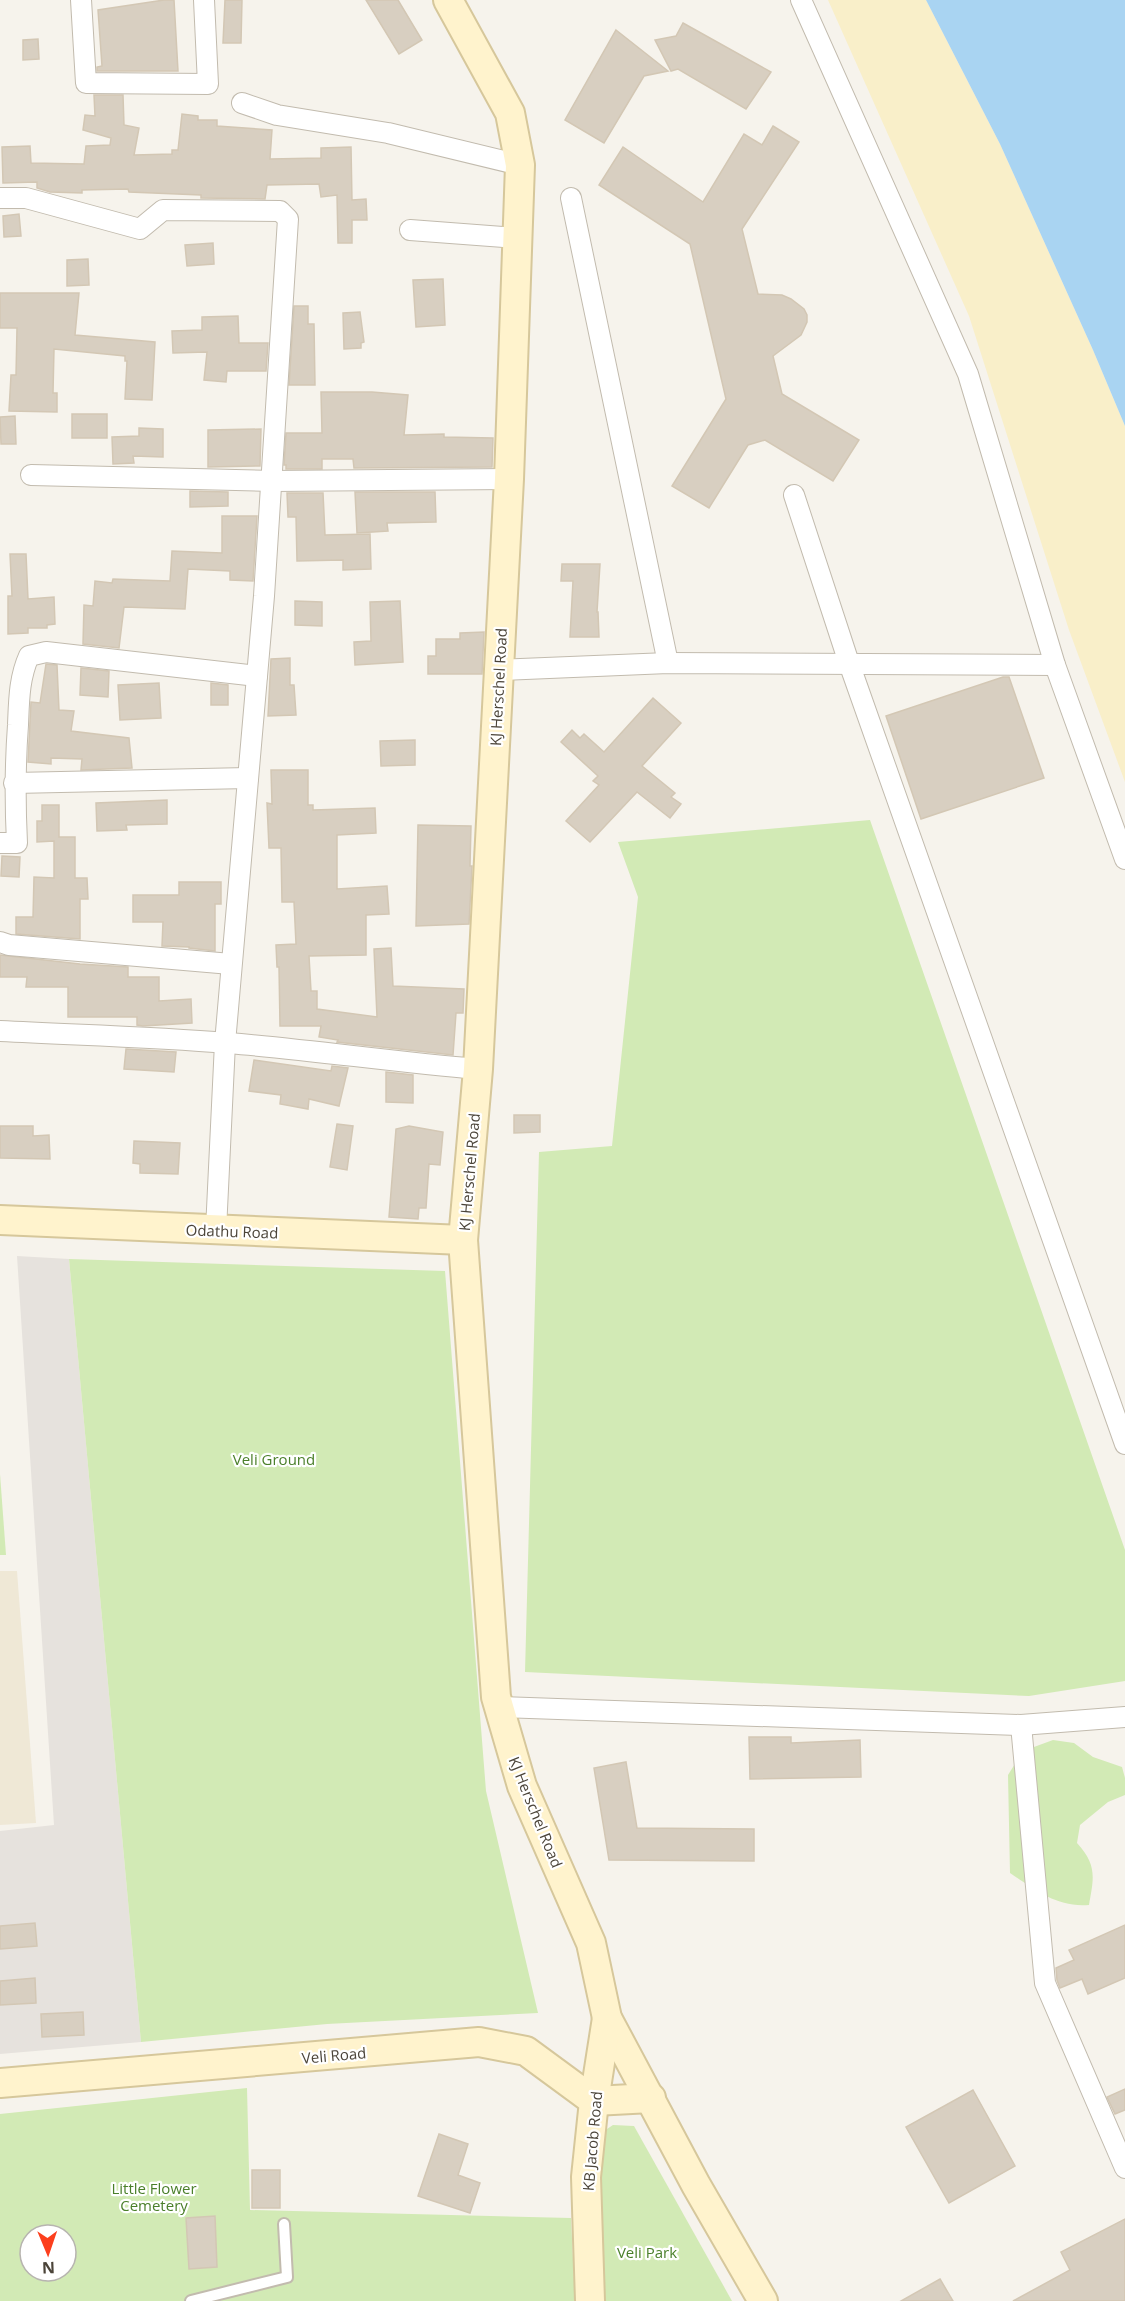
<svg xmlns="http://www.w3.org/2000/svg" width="1125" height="2301" font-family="'Open Sans',sans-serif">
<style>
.industrial{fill:#e6e2dd}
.education{fill:#efe8d6}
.green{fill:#d2eab5;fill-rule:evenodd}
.sand{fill:#f9efc9}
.water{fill:#a9d4f2}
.building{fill:#d8cfc1;stroke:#d3c7b4;stroke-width:1.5}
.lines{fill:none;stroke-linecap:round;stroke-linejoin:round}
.lane-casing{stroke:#c2bbae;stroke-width:14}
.street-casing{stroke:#c2bbae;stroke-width:22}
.secondary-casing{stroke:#d6c79b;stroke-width:32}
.lane{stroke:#fff;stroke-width:10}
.street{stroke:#fff;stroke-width:20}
.secondary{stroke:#fff3cd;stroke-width:28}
.labels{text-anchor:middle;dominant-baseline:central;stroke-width:4.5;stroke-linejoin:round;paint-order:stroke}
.street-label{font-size:15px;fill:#4b4439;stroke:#fff}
.park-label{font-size:15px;fill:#4a7f2a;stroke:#fff}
</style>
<rect width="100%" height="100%" fill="#f6f3ec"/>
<path class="industrial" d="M 17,1256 L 69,1259 L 141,2042 L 0,2054 L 0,1831 L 54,1825 Z"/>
<path class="education" d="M 0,1571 L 17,1571 L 36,1823 L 0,1825 Z"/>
<g class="green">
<path d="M 870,820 L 1125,1550 L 1125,1681 L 1029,1696 L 525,1672 L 539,1152 L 612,1146 L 638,897 L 618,842 Z"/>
<path d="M 69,1259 L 445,1271 L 486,1791 L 538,2013 L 327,2024 L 141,2042 Z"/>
<path d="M 0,1474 L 6,1555 L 0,1555 Z"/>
<path d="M 1053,1740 L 1074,1743 L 1093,1757 L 1122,1767 L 1125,1778 L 1125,1795 L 1108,1802 L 1080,1825 L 1077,1843 C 1097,1865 1094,1877 1089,1905 C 1058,1908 1035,1890 1010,1873 L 1008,1775 L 1023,1751 Z"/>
<path d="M 247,2088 L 250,2210 L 571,2218 L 575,2301 L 0,2301 L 0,2114 ZM 30,2235 L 66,2235 L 66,2271 L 30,2271 Z"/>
<path d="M 613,2125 L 634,2126 L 732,2301 L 597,2301 L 601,2133 Z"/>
</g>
<path class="sand" d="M 828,0 L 926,0 L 1000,144 L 1093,350 L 1125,426 L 1125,782 L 1069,630 L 969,316 Z"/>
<path class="water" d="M 926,0 L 1125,0 L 1125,426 L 1093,350 L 1000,144 Z"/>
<g class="building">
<path d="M 164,0 L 174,0 L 178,71 L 97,71 L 97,67 L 102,66 L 98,10 Z"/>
<path d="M 225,0 L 242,0 L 241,43 L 223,43 Z"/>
<path d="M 366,0 L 398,0 L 422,40 L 399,54 Z"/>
<path d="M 683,23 L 771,72 L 746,109 L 678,69 L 671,71 L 655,40 L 676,36 Z"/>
<path d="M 616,30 L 668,71 L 644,76 L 604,143 L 565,120 Z"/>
<path d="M 38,39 L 39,59 L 23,60 L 23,40 Z"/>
<path d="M 94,95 L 123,95 L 124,125 L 139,128 L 134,155 L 172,154 L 172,150 L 178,150 L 182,114 L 198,116 L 198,120 L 217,120 L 217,126 L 272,130 L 270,159 L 321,158 L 321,148 L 351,147 L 352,200 L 366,199 L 367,220 L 352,220 L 352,243 L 338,243 L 337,195 L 321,197 L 319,184 L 267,185 L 265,199 L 201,198 L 201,195 L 129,192 L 128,189 L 82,190 L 82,193 L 50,192 L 37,188 L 37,182 L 3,183 L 2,147 L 30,146 L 31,163 L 84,164 L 86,146 L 110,145 L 111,138 L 83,130 L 85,115 L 95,116 Z"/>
<path d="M 773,126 L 799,142 L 742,229 L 758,294 L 782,295 L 791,299 L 804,309 L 807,315 L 807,322 L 801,335 L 773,356 L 782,394 L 859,440 L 833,481 L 765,440 L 748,445 L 709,508 L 672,486 L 726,399 L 690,244 L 599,185 L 623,147 L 703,202 L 744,134 L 762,145 Z"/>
<path d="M 19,214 L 21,236 L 4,237 L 3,216 Z"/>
<path d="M 213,243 L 214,264 L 187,266 L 185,245 Z"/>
<path d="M 88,259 L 89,285 L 67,286 L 67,260 Z"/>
<path d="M 443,279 L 445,325 L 416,327 L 413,280 Z"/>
<path d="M 0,293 L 79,293 L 75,335 L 155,342 L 152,400 L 125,399 L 127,361 L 125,361 L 125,356 L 54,349 L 53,393 L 57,393 L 57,412 L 9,411 L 11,375 L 16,375 L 17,328 L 0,328 Z"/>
<path d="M 294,306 L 308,306 L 308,324 L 314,324 L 315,385 L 289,385 Z"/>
<path d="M 360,312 L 364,342 L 361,343 L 361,348 L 344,349 L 343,313 Z"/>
<path d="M 238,316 L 239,343 L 268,343 L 266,371 L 227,371 L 226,382 L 204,380 L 207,352 L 173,353 L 172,331 L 202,330 L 202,317 Z"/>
<path d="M 321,392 L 372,392 L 408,395 L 404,435 L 444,434 L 444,437 L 493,438 L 492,467 L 354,468 L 353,459 L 322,459 L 322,469 L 286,469 L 286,465 L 284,465 L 286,433 L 322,433 Z"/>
<rect x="72" y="414" width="35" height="24"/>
<path d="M 15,416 L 16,444 L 1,444 L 0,417 Z"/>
<path d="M 139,428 L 163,429 L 163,457 L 133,456 L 134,463 L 113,464 L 112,437 L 139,436 Z"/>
<path d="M 261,429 L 260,466 L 208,467 L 208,430 Z"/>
<path d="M 190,491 L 228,492 L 228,506 L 190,507 Z"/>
<path d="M 355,492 L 435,492 L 436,522 L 387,523 L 388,531 L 357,533 Z"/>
<path d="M 287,493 L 323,493 L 325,535 L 370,534 L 371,569 L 343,570 L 343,560 L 297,561 L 296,517 L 288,517 Z"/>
<path d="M 222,516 L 257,516 L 253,581 L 230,580 L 230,571 L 188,569 L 185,609 L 124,607 L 119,648 L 83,644 L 84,605 L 93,606 L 95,581 L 112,583 L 113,579 L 170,581 L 172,551 L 222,553 Z"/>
<path d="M 10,554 L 26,554 L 28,599 L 54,597 L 55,624 L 47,625 L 47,628 L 28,628 L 28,633 L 8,634 L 8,596 L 12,596 Z"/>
<path d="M 562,564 L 600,564 L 597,612 L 598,612 L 599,637 L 570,637 L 573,581 L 561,581 Z"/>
<path d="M 295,601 L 322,602 L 322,626 L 295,625 Z"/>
<path d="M 400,601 L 403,662 L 355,665 L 354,642 L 371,641 L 370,602 Z"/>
<path d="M 484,632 L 482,674 L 428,674 L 428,656 L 436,656 L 436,639 L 460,639 L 460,633 Z"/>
<path d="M 290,658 L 290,685 L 294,685 L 296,715 L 268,716 L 271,659 Z"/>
<path d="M 46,664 L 57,665 L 59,710 L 74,711 L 71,731 L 129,738 L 132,768 L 81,770 L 82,759 L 51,758 L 51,764 L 28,762 L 31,702 L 40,703 Z"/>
<path d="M 81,668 L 109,671 L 108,697 L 80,695 Z"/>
<path d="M 1003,677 L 1009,677 L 1044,778 L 921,819 L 886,716 Z"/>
<path d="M 159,683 L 161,718 L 120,720 L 118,685 Z"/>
<path d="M 211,683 L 228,685 L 228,705 L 211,705 Z"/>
<path d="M 653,698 L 681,723 L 642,766 L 675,793 L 671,797 L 681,804 L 670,818 L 637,792 L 590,842 L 566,821 L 599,785 L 593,781 L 598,776 L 561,742 L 572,730 L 580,738 L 584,734 L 604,752 Z"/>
<path d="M 415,740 L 415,765 L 381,766 L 380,741 Z"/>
<path d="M 271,770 L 308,770 L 308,805 L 313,805 L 313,810 L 375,808 L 376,833 L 337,835 L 337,889 L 387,886 L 389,914 L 366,915 L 366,955 L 309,956 L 311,991 L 317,991 L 317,1009 L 377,1017 L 374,949 L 391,948 L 393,986 L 464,989 L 463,1013 L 456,1013 L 453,1055 L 337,1042 L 338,1040 L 319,1037 L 321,1026 L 280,1026 L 279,967 L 277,967 L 276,945 L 296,944 L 294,902 L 282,902 L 281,848 L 269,848 L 267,803 L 272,804 Z"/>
<path d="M 167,800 L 167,824 L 126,825 L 127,830 L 97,831 L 96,803 Z"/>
<path d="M 42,805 L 59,805 L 59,837 L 75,837 L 75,878 L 87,878 L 88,899 L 80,899 L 80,939 L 16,934 L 16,917 L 33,917 L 34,877 L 54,878 L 54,841 L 37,842 L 37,821 L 42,821 Z"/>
<path d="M 418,825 L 471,826 L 470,866 L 472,866 L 469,924 L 416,926 Z"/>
<path d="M 2,856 L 20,857 L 19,877 L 1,876 Z"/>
<path d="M 179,882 L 221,882 L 221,904 L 215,904 L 215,951 L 189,948 L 189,947 L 162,946 L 163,922 L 133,922 L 133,895 L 179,895 Z"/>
<path d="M 0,955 L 80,964 L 128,967 L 128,977 L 159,977 L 159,1001 L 191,999 L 192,1023 L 143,1026 L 137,1025 L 137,1017 L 68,1017 L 68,987 L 26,987 L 27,977 L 0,977 Z"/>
<path d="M 126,1049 L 176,1052 L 174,1072 L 124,1069 Z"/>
<path d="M 254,1060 L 331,1071 L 332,1066 L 348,1068 L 339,1106 L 309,1099 L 308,1109 L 280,1104 L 281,1095 L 249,1091 Z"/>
<path d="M 386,1072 L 413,1075 L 413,1103 L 386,1102 Z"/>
<path d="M 514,1115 L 540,1115 L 540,1132 L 514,1133 Z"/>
<path d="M 337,1124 L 353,1126 L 347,1170 L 330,1167 Z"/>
<path d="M 0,1126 L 33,1126 L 33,1136 L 49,1135 L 50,1159 L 0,1158 Z"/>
<path d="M 409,1126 L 443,1132 L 440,1165 L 429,1164 L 426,1208 L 419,1208 L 418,1219 L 389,1217 L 396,1129 Z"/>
<path d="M 134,1141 L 180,1143 L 178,1174 L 140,1173 L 140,1164 L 133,1163 Z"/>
<path d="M 749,1737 L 791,1737 L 791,1743 L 860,1740 L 861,1777 L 750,1779 Z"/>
<path d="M 626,1762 L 637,1828 L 754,1829 L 754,1861 L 609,1860 L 594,1768 Z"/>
<path d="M 35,1923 L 37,1946 L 0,1949 L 0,1926 Z"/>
<path d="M 1125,1925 L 1125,1978 L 1088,1994 L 1082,1979 L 1060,1988 L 1057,1980 L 1056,1968 L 1074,1960 L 1069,1950 Z"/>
<path d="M 35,1978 L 36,2003 L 0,2005 L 0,1981 Z"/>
<path d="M 83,2012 L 84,2035 L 42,2037 L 41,2014 Z"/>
<path d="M 1125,2089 L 1125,2110 L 1115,2114 L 1107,2097 Z"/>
<path d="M 973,2090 L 1015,2166 L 949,2203 L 906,2127 Z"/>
<path d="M 439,2134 L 468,2144 L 458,2175 L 480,2183 L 470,2213 L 418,2196 Z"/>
<rect x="252" y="2170" width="28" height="38"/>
<path d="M 215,2216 L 217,2267 L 189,2269 L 186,2218 Z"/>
<path d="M 1125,2219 L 1125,2301 L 1013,2301 L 1070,2270 L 1061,2252 Z"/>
<path d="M 940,2279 L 953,2301 L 901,2301 Z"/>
</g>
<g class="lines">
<defs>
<path id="lane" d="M 191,2301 L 287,2277 L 284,2224"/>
<g id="street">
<path d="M 81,0 L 86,83 L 208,84 L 204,0"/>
<path d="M 801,0 L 968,374 L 1055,665 L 1125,859"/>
<path d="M 242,103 L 277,115 L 388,133 L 520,165"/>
<path d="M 0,198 L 26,198 L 140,229 L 163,210 L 280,211 L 288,219 L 264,596 L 225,1043 L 216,1230"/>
<path d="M 571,198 L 668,663"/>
<path d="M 410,230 L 518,238"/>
<path d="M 31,475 L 272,481 L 509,479"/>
<path d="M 794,495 L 850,666 L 1125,1444"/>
<path d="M 499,670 L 668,663 L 1055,665"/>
<path d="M 14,783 L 248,778"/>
<path d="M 0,843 L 17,843 C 15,803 15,765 18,725 C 19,701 19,678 29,656 L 46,652 L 257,676"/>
<path d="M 0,942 L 9,945 L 231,964"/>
<path d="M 0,1031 C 76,1035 152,1037 228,1043 C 312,1050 395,1062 478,1069"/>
<path d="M 498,1707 L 1021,1725 L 1125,1717"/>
<path d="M 1021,1725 L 1045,1983 L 1125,2168"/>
</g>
<g id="secondary">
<path d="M 448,0 L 510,113 L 520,165 L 509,479 L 478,1069 L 463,1240 L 496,1697 L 522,1786 L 591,1943 L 607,2018 L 696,2185 L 763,2301"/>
<path d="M 0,1220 L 463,1240"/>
<path d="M 0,2083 L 479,2042 L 526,2051 L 594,2101 L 651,2098"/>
<path d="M 590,2301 L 586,2177 L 594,2101 L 607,2018"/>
</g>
</defs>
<use href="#lane" class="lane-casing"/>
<use href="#street" class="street-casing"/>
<use href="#secondary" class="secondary-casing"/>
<use href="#lane" class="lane"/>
<use href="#street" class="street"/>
<use href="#secondary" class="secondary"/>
</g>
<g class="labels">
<g class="street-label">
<text transform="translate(498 687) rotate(-87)">KJ Herschel Road</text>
<text transform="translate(469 1172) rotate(-85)">KJ Herschel Road</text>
<text transform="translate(232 1231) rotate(2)">Odathu Road</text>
<text transform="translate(536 1812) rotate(68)">KJ Herschel Road</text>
<text transform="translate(334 2055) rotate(-5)">Veli Road</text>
<text transform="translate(592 2141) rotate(-85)">KB Jacob Road</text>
</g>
<g class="park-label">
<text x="274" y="1459">Veli Ground</text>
<text x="154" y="2188">Little Flower<tspan x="154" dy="17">Cemetery</tspan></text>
<text x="647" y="2252">Veli Park</text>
</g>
</g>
<g transform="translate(48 2253) rotate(178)"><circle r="28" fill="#ffffff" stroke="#b7b4b0" stroke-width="1.5"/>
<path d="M0-4.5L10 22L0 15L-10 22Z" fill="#fc3f1d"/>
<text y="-9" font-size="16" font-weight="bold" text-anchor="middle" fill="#4b4439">N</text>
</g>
</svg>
